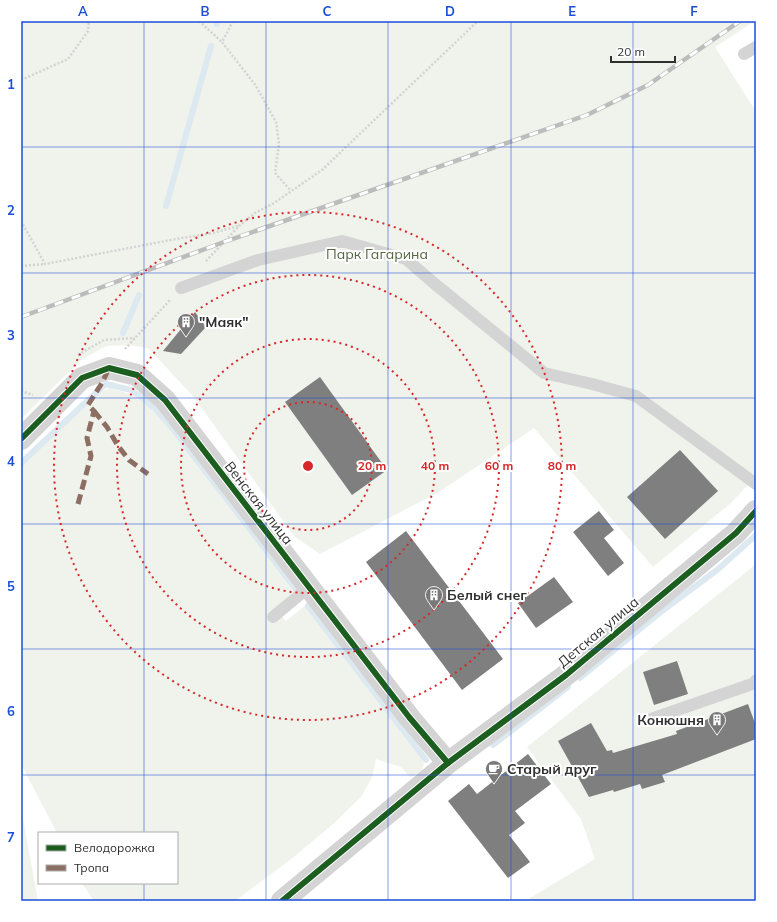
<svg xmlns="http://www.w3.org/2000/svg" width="777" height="922" font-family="Mulish,sans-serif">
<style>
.green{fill:#f0f2ec}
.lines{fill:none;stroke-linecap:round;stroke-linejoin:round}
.stream{stroke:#dde9f0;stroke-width:6}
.building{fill:#7f7f7f}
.path{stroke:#d3d3d3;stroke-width:2.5;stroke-dasharray:2 2;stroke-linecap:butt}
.service{stroke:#d4d4d4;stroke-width:12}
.minor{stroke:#d4d4d4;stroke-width:22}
.tertiary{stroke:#d4d4d4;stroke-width:22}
.rail-casing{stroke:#bcbcbc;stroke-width:4.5}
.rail{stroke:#fff;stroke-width:3;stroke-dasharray:9;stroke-linecap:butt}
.quiet{stroke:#8d6e63;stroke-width:5;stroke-dasharray:10 5;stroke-linecap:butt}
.cycleway-casing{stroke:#fff;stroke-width:8}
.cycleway{stroke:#1b5e20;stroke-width:6}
.grid{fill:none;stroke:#1d4ed8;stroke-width:1;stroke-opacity:0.55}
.ring{fill:none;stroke:#d62828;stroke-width:2;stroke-dasharray:2 4}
.labels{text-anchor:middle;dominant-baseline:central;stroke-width:4;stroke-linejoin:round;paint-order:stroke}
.park-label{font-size:14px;fill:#566742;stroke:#fff}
.poi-label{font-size:14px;font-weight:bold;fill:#303030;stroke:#fff;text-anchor:start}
.street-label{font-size:14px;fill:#303030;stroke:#fff}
.centre{fill:#d62828;stroke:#fff;stroke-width:2}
.ring-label{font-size:12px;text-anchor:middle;font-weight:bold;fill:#d62828;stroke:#fff;stroke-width:4;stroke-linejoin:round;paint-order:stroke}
.neatline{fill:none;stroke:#1d4ed8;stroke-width:1.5}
.grid-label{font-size:13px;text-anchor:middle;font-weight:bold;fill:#1d4ed8}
</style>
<rect width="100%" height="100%" fill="#fff"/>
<g class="green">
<path d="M 21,21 L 755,21 L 715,47 L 753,107 L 756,114 L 756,476 L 731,503 L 653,567 L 534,428 L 439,492 L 320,554 L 294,536 L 193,396 L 148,348 L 129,345 L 106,346 L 81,360 L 21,419 Z"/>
<path d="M 109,388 L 130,394 L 154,410 L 172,430 L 296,589 L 275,609 L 286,621 L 307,604 L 411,741 L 424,763 L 422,772 L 410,777 L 401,767 L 376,759 L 372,777 L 361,797 L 333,824 L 290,860 L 235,901 L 94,901 L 82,883 L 177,883 L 177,833 L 57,833 L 21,764 L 21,462 L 86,400 Z"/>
<path d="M 756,563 L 756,901 L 525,901 L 595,859 L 581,819 L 527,747 L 749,570 Z"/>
<path d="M 21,808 L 38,901 L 21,901 Z"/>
</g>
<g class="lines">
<g class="stream">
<path d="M 217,24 L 218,21"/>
<path d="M 166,206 L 211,46"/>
<path d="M 123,333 L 139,295"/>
<path d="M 21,463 L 87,401 L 106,384 L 131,390 L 155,408 L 173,429 L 295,588"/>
<path d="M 308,606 L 426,760"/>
<path d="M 580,678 L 662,611 L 717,570 L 756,535"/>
<path d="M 493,745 L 568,687"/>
</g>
</g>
<g class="building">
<path d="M 195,312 L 206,327 L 181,354 L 163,351 Z"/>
<path d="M 320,377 L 387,470 L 352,495 L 285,402 Z"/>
<path d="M 680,450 L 718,491 L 665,539 L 627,497 Z"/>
<path d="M 599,511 L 614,530 L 604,538 L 624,563 L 608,576 L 573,532 Z"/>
<path d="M 406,531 L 503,659 L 462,690 L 366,562 Z"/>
<path d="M 554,577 L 573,602 L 536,628 L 518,603 Z"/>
<path d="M 677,661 L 688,694 L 654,705 L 643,672 Z"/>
<path d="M 748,704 L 756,726 L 756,739 L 662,775 L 665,782 L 642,789 L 640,784 L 614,792 L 613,790 L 589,797 L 558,741 L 591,723 L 607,751 L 612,750 L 613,753 L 677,734 L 676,731 Z"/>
<path d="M 528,754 L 551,784 L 515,811 L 525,823 L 509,835 L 530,862 L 508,878 L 448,801 L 469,784 L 477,794 Z"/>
</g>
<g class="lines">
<g class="path">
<path d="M 199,21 L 222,42"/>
<path d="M 233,21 L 222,42 L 256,86 L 276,122 L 279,144 L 275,173 L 291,191"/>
<path d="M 21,80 L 68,59 L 88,31 L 89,21"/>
<path d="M 21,221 L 45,264 L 176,239 L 213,233 L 238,226"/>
<path d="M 206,261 L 239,226 L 255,213 L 274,203 L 322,170 L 478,21"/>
<path d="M 21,266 L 45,264"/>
<path d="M 125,349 L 170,300"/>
<path d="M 78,355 L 104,340 L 135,338"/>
<path d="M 21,391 L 33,395"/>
</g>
<g class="service">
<path d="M 744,54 L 756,47"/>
<path d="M 181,288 L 258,260 L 342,241 L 406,259 L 435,284 L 544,373 L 592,384 L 636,396 L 756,484"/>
<path d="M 273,617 L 309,587"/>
<path d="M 651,719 L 755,683 L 756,680"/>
</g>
<path class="minor" d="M 282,901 L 448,763"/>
<path class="tertiary" d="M 21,439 L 82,378 L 109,368 L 137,375 L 165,400 L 409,717 L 448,763 L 566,675 L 736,533 L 756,511"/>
<defs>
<path id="rail" d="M 21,317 L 224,242 L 587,115 L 648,85 L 740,21"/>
</defs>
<use href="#rail" class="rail-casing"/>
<use href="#rail" class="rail"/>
<g class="quiet">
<path d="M 94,411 L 107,427 L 118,446 L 129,460 L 148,474"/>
<path d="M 78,504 L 91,456 L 87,438 L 94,411 L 88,405 L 102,383 L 109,368"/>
</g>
<defs>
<g id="cycleway">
<path d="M 21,439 L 82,378 L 109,368 L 137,375 L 165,400 L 409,717 L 448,763"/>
<path d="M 282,901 L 448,763 L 566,675 L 736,533 L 756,511"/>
</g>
</defs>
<use href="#cycleway" class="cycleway-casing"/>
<use href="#cycleway" class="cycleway"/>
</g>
<path class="grid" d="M 144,21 L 144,833M 266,21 L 266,901M 388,21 L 388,901M 511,21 L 511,901M 633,21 L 633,901M 21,147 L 756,147M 21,273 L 756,273M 21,398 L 756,398M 21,524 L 756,524M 21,649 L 756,649M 21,775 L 756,775M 144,883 L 144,901"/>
<g class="ring">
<circle cx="308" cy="466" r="64"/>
<circle cx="308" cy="466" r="127"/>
<circle cx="308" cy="466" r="191"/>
<circle cx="308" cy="466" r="254"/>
</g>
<defs>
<symbol id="building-pin" viewBox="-11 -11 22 30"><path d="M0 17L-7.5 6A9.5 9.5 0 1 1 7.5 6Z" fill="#787878" stroke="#fff"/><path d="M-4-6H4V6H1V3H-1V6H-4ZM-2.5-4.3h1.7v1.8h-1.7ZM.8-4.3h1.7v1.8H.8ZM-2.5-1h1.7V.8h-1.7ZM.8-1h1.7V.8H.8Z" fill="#fff"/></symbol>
<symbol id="cafe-pin" viewBox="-11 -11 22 30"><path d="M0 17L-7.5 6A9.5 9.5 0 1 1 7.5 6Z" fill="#787878" stroke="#fff"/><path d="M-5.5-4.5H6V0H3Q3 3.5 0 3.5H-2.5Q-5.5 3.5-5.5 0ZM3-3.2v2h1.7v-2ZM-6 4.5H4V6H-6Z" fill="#fff"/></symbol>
</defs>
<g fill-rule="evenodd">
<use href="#building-pin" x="176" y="312" width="20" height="27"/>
<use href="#building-pin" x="424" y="585" width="20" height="27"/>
<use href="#building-pin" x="707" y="710" width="20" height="27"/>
<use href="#cafe-pin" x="484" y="759" width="20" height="27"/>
</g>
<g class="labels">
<g class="park-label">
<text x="377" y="254">Парк Гагарина</text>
</g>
<g class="poi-label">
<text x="199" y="322">"Маяк"</text>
<text x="447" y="595">Белый снег</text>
<text x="704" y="720" text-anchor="end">Конюшня</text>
<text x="507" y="769">Старый друг</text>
</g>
<g class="street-label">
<text transform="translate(259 503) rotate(52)">Венская улица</text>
<text transform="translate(598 632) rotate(-40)">Детская улица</text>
</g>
</g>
<circle cx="308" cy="466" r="6" class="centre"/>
<g class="ring-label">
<text x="372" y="470">20 m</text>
<text x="435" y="470">40 m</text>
<text x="499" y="470">60 m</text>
<text x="562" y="470">80 m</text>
</g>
<rect width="777" height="922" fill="none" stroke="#ffffff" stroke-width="44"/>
<rect x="38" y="832" width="140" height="52" fill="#ffffff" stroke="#acacac"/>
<rect x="46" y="845" width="20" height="6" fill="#1b5e20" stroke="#acacac"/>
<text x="74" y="852" font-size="12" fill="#303030">Велодорожка</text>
<rect x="46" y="865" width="20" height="6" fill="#8d6e63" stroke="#acacac"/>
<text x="74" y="872" font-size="12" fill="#303030">Тропа</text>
<path d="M611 56v6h64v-6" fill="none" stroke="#303030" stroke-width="2"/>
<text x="617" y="56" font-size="12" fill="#303030" stroke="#ffffff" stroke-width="3" paint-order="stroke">20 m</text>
<rect x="22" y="22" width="733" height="878" class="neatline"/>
<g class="grid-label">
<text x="83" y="16">A</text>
<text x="205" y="16">B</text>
<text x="327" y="16">C</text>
<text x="450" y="16">D</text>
<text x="572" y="16">E</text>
<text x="694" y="16">F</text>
<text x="11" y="89">1</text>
<text x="11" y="215">2</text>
<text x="11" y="340">3</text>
<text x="11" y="466">4</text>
<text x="11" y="591">5</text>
<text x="11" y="716">6</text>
<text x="11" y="842">7</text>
</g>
</svg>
